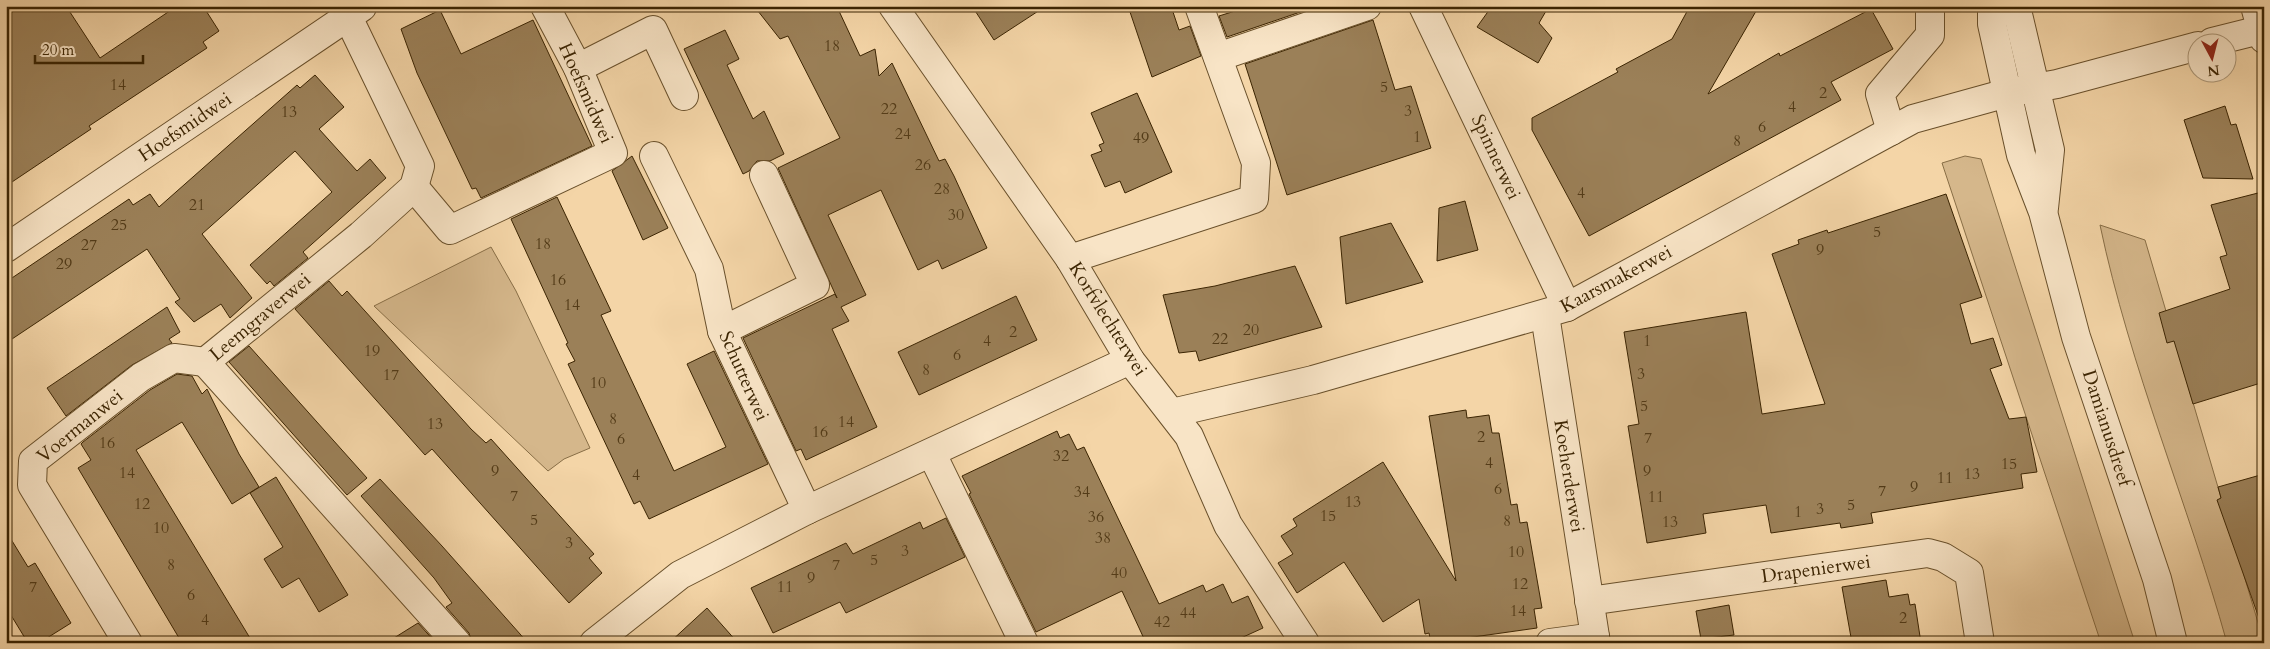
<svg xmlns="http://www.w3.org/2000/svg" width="2270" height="649" font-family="Cardo,serif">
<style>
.green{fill:#d5b78b;stroke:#886e46}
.building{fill:#9b8058;stroke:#3b2402}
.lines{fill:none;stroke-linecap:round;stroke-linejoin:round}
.minor-casing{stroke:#69502b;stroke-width:30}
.minor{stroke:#f8e4c6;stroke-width:28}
.labels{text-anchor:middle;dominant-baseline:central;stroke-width:4;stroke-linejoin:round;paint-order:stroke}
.number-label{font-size:16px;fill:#533b18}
.street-label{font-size:19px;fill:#3b2402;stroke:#f8e4c6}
</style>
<rect width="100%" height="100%" fill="#f4d5a7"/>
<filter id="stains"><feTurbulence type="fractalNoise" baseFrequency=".004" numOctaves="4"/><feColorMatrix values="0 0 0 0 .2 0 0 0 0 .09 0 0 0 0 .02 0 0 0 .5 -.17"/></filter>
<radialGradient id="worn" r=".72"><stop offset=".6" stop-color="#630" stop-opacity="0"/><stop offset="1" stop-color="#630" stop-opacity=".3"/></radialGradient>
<g class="green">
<path d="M 1965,156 L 1981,159 L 2135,643 L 2101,643 L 1942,163 Z"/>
<path d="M 2100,225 L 2145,240 L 2264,643 L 2227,643 C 2188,503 2130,368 2100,225 Z"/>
<path d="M 491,247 L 516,291 L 590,448 L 564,459 L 548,471 L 374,306 Z"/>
</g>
<g class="building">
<path d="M 6,6 L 66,6 L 100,58 L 177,6 L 203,6 L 219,31 L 203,42 L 207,48 L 89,126 L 91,129 L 6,186 Z"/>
<path d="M 754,6 L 849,6 L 839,11 L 860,56 L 875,49 L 879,76 L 892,63 L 939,161 L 945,159 L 954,176 L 987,248 L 942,269 L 938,260 L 918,270 L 881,190 L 828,215 L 866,295 L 841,307 L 849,321 L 832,329 L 877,427 L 806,460 L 801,449 L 796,451 L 743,338 L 835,294 L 837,298 L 778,168 L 840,138 L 788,36 L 780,39 Z"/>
<path d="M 972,6 L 1046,6 L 994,40 Z"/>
<path d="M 1128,6 L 1171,6 L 1179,30 L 1190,26 L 1201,56 L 1152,77 Z"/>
<path d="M 1251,6 L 1318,6 L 1227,37 L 1219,16 Z"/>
<path d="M 1492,6 L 1549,6 L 1539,23 L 1552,38 L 1538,63 L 1477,27 Z"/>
<path d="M 1690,6 L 1759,6 L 1708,94 L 1779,53 L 1780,56 L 1871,9 L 1893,49 L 1831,82 L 1841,100 L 1589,236 L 1532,130 L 1532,118 L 1618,72 L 1616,69 L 1672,39 Z"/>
<path d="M 440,10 L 461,54 L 533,20 L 592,146 L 481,198 L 476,188 L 472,189 L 417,73 L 401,29 Z"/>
<path d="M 1373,20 L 1395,90 L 1411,86 L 1431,148 L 1287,195 L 1245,64 Z"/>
<path d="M 725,30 L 739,59 L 727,65 L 753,119 L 764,111 L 784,154 L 770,161 L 757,161 L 749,171 L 743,174 L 684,49 Z"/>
<path d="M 315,75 L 344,107 L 319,129 L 357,171 L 370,159 L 386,178 L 303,252 L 308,258 L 274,286 L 270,281 L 267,284 L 250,265 L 332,192 L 295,151 L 202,234 L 252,298 L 230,318 L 221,304 L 194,322 L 175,302 L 180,299 L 147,249 L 6,343 L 6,282 L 129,199 L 133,205 L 150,194 L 159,207 L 297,85 L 300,88 Z"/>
<path d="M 1137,93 L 1172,172 L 1125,193 L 1120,181 L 1105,187 L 1091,155 L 1102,151 L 1099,145 L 1104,143 L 1091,113 Z"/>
<path d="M 2225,106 L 2231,125 L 2236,124 L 2253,179 L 2203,178 L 2184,120 Z"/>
<path d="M 632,156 L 668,228 L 643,240 L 612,171 Z"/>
<path d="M 2258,193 L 2264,211 L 2264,382 L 2193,404 L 2174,341 L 2167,343 L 2159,313 L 2230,289 L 2220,257 L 2227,255 L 2211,205 Z"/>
<path d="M 1946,194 L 1982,297 L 1960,304 L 1971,344 L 1993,338 L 2002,365 L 1990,369 L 2009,419 L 2026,417 L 2037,472 L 2021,474 L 2023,488 L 1871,513 L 1873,523 L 1841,528 L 1840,523 L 1771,533 L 1766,505 L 1703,514 L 1706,533 L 1647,543 L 1628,426 L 1639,424 L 1624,332 L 1746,312 L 1762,414 L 1825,404 L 1772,254 L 1799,244 L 1798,240 L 1827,230 L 1828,233 Z"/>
<path d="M 557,197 L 611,311 L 601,315 L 674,471 L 726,447 L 687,364 L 714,351 L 768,464 L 649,519 L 640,501 L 634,504 L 568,364 L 575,361 L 566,344 L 568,343 L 511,219 Z"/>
<path d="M 1465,201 L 1478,250 L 1437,261 L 1439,208 Z"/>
<path d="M 1391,223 L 1423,282 L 1346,304 L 1340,237 Z"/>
<path d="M 1295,266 L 1322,327 L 1199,361 L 1196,351 L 1179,353 L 1163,295 L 1215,286 Z"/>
<path d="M 329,281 L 342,296 L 347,291 L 471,429 L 486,443 L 491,439 L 594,554 L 589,558 L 602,573 L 569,603 L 432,449 L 425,455 L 295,309 Z"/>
<path d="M 1016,296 L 1037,340 L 919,395 L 898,352 Z"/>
<path d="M 167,307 L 180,332 L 169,339 L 172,343 L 132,365 L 66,416 L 47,388 Z"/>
<path d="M 249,346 L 367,478 L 347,495 L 229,362 Z"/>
<path d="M 177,374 L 192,376 L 202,394 L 207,389 L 239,454 L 259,487 L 232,504 L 182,422 L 136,450 L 253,643 L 182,643 L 78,468 L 91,460 L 81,444 L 83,442 L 150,390 Z"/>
<path d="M 1466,410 L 1467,418 L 1489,415 L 1492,433 L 1499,433 L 1511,505 L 1517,504 L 1520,523 L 1527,522 L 1542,608 L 1534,609 L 1537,628 L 1431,643 L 1429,633 L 1425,634 L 1419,599 L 1383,622 L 1344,562 L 1297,593 L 1278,563 L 1293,554 L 1281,536 L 1297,526 L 1293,519 L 1383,462 L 1456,581 L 1429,416 Z"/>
<path d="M 1057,431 L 1060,438 L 1069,434 L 1077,450 L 1084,447 L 1159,604 L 1203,585 L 1206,592 L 1223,584 L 1232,603 L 1248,596 L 1263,628 L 1230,643 L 1146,643 L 1122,591 L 1036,632 L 969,494 L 971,493 L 962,476 Z"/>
<path d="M 2264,474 L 2264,621 L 2260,621 L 2217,500 L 2221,498 L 2218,487 Z"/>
<path d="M 276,477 L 348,595 L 319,612 L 299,578 L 282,588 L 264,559 L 283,547 L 250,493 Z"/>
<path d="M 380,479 L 442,546 L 528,643 L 472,643 L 469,633 L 446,607 L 452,603 L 434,578 L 361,496 Z"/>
<path d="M 946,518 L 965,557 L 846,613 L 840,602 L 773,633 L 751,588 L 846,543 L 853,554 L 920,522 L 923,529 Z"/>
<path d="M 6,531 L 28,567 L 35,563 L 71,623 L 39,643 L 28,643 L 6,607 Z"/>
<path d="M 1886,580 L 1889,597 L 1908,594 L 1910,605 L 1915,604 L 1921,643 L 1852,643 L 1842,587 Z"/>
<path d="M 1729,605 L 1734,635 L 1701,639 L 1696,611 Z"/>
<path d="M 707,608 L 738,643 L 669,643 Z"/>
<path d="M 418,623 L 436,643 L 386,643 Z"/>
</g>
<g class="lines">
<defs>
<g id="minor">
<path d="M 893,6 L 1070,259 L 1130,360 L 1189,436 L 1228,525 L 1305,643"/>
<path d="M 1423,6 L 1567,307"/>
<path d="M 1992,6 L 1992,24 L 2021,155 L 2043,212 L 2076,337 L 2157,579 L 2173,643"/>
<path d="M 2016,6 L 2050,150 L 2044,208"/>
<path d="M 2255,6 L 2264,39"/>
<path d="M 348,17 L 420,166 L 414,187 L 361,235 L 205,362 L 457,643"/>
<path d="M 2212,42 L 2264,29"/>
<path d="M 1218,57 L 1367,6"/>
<path d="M 578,68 L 653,30 L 684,96"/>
<path d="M 1891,131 L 1880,94 L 1930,35 L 1930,6"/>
<path d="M 654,156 L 709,269 L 722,331 L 807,510"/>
<path d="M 414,187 L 450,230 L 613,153 L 578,68 L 545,6"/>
<path d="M 6,248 L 362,7"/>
<path d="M 1070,259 L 1254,199 L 1256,163 L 1199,6"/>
<path d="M 1545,315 L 1596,643"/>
<path d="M 722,331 L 815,285 L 764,175"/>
<path d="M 1172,413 L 1313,380 L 1567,307 L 1913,119 L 2007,93 L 2057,84 L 2198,46"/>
<path d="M 932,454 L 1024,643"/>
<path d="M 1589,601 L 1928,553 L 1943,557 L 1969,573 L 1980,643"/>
<path d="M 128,643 L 32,485 L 33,461 L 141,377 L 174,358 L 205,362"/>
<path d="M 594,643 L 680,575 L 807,510 L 1130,360"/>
<path d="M 1550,643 L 1595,637"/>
</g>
</defs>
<use href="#minor" class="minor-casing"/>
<use href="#minor" class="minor"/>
</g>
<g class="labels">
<g class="number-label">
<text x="832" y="46">18</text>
<text x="118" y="85">14</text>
<text x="1384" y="87">5</text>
<text x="1823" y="93">2</text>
<text x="1792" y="107">4</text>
<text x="889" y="109">22</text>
<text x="1408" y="111">3</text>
<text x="289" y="112">13</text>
<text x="1762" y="127">6</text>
<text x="903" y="134">24</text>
<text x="1417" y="137">1</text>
<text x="1141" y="138">49</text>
<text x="1737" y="141">8</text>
<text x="923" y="165">26</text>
<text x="942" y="189">28</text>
<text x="1581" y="193">4</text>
<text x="197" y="205">21</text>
<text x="956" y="215">30</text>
<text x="119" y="225">25</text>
<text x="1877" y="232">5</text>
<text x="543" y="244">18</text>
<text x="89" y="245">27</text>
<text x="1820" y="250">9</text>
<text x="64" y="264">29</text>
<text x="558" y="280">16</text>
<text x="572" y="305">14</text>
<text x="1251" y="330">20</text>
<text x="1013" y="332">2</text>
<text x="1220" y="339">22</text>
<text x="987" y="341">4</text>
<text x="1647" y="341">1</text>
<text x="372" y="351">19</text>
<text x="957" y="355">6</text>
<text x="926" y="370">8</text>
<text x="1641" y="374">3</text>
<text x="391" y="375">17</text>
<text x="598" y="383">10</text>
<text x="1644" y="406">5</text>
<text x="613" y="419">8</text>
<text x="846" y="422">14</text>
<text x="435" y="424">13</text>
<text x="820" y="432">16</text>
<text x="1481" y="437">2</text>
<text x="1648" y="438">7</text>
<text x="621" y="439">6</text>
<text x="107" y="443">16</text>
<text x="1061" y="456">32</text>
<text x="1489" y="463">4</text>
<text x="2009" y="464">15</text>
<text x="495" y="471">9</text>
<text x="1647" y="471">9</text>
<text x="127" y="473">14</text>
<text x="1972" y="474">13</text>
<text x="636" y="475">4</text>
<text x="1945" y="478">11</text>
<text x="1914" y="487">9</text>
<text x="1498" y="489">6</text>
<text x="1882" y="491">7</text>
<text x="1082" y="492">34</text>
<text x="514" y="496">7</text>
<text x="1656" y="497">11</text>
<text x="1353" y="502">13</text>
<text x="142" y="504">12</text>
<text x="1851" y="505">5</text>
<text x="1820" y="509">3</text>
<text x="1798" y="512">1</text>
<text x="1328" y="516">15</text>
<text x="1096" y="517">36</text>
<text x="534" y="520">5</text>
<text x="1507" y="521">8</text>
<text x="1670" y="522">13</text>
<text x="161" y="528">10</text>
<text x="1103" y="538">38</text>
<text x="569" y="543">3</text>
<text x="905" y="551">3</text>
<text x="1516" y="552">10</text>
<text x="874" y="560">5</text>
<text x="171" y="565">8</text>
<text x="836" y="565">7</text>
<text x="1119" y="573">40</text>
<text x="811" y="578">9</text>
<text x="1520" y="584">12</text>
<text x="33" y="587">7</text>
<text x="785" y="587">11</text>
<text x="191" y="595">6</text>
<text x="1518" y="611">14</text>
<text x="1188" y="613">44</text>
<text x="1903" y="618">2</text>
<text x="205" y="620">4</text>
<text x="1162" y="622">42</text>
</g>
<g class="street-label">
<text transform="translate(586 93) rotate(66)">Hoefsmidwei</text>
<text transform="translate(185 127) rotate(-34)">Hoefsmidwei</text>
<text transform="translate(1496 157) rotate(65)">Spinnerwei</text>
<text transform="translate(1616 279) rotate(-28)">Kaarsmakerwei</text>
<text transform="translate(260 317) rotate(-40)">Leemgraverwei</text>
<text transform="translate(1108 319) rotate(58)">Korfvlechterwei</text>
<text transform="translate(744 376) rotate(66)">Schutterwei</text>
<text transform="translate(80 426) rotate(-39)">Voermanwei</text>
<text transform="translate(2107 428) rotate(72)">Damianusdreef</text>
<text transform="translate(1569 476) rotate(81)">Koeherderwei</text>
<text transform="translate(1816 569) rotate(-8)">Drapenierwei</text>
</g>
</g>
<rect width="2270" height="649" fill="none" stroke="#f4d5a7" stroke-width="25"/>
<rect x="8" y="8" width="2255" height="634" fill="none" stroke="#3b2402" stroke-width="2.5"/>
<rect x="12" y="12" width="2245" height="624" fill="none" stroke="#3b2402"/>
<g transform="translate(2212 58) rotate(173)"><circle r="24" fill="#f8e4c6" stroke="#ac9778"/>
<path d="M0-4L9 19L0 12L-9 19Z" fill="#8f2418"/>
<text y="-8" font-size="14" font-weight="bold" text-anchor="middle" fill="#3b2402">N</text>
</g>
<path d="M35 55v8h108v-8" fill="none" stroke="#3b2402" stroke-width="2.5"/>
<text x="42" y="55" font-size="15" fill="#3b2402" stroke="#f8e4c6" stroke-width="4" paint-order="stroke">20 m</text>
<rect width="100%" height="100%" filter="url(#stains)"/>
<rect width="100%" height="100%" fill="url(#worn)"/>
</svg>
